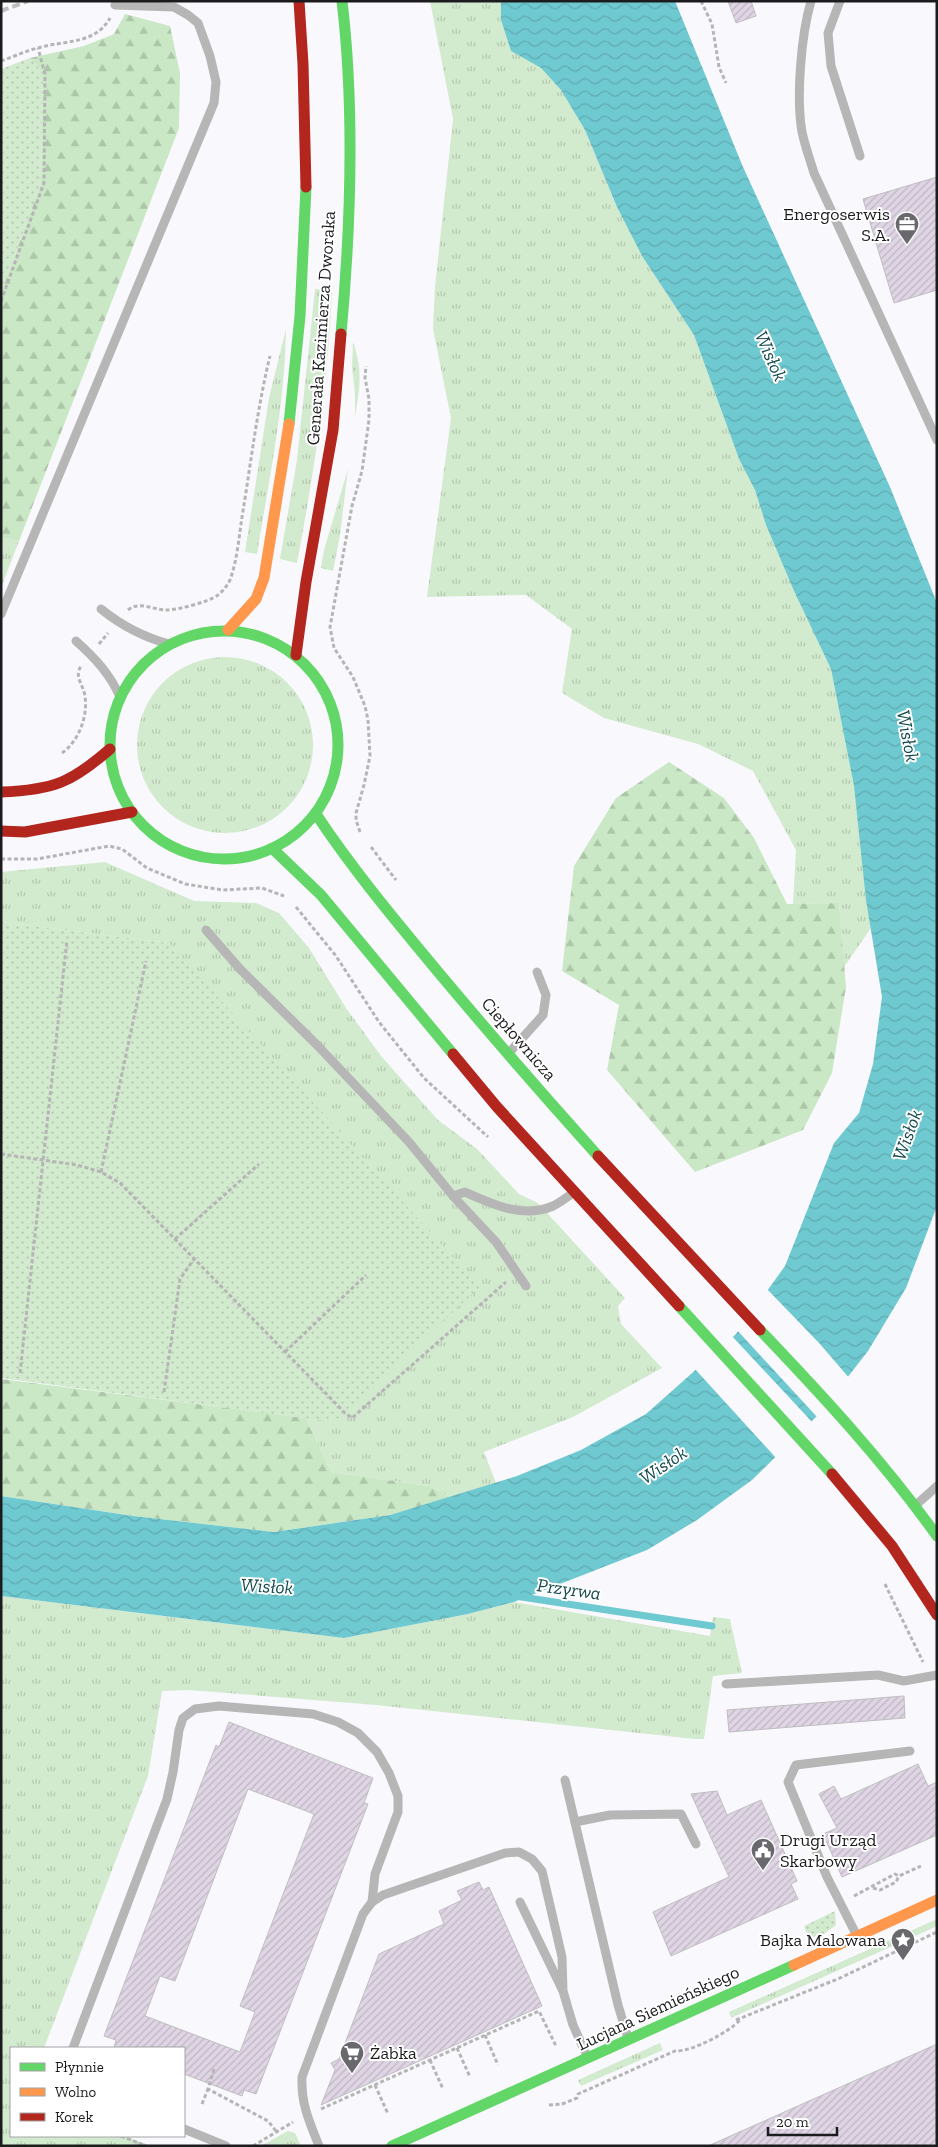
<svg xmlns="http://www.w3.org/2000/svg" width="938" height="2147" font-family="'Zilla Slab',serif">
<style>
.grass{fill:url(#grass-tufts)}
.forest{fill:url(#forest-firs)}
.garden{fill:url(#garden-dots)}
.water{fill:url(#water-waves)}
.pier{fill:#f9f9fd}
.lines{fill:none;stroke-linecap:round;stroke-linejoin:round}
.stream{stroke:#6fc9d0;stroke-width:7}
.building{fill:url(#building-hatch);stroke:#bfbec1;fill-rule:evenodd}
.path{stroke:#b6b5b6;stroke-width:3;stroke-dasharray:4 2.5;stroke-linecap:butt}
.lane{stroke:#b7b6b6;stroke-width:9}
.fast{stroke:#63d668;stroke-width:11}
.slow{stroke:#ff974d;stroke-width:11}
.jam{stroke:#b3261e;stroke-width:11}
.rail{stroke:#bebdbf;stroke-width:4;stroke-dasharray:8 4;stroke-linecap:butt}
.labels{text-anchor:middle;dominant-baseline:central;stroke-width:4;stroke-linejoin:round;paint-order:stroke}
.poi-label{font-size:18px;fill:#1c1c1f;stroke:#fff;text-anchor:end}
.street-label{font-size:18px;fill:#1c1c1f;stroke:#fff}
.water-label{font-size:19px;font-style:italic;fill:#154b4e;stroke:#fff}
</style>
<defs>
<pattern id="grass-tufts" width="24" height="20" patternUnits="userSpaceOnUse" patternTransform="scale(1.25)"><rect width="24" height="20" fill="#d2eace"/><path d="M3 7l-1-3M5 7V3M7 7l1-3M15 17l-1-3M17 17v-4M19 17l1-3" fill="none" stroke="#b4c8b0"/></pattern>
<pattern id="forest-firs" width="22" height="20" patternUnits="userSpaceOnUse" patternTransform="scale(1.25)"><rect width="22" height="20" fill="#cae8c5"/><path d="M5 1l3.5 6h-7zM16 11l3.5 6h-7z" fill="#adc6a9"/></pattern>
<pattern id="garden-dots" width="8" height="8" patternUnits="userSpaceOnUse" patternTransform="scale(1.25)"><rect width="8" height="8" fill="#d2eace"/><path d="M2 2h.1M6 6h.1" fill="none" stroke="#b4c8b0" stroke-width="1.8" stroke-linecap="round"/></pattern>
<pattern id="water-waves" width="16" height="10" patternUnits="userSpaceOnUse" patternTransform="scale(1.25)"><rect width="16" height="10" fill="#6fc9d0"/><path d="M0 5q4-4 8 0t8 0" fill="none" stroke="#60acb2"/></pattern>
<pattern id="building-hatch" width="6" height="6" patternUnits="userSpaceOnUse" patternTransform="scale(1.25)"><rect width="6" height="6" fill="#dfd5e4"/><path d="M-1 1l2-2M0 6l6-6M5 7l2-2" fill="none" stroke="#bfb6c3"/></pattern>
</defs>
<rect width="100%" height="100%" fill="#f9f9fd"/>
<g class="grass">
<path d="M 430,1 L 501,1 L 501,20 L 511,51 L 541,68 L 561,90 L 585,130 L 617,207 L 642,256 L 694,335 L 739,459 L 755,490 L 766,525 L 794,591 L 831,669 L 854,786 L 871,928 L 844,967 L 839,903 L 793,904 L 796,850 L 753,771 L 698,744 L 604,718 L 562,693 L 572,629 L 526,595 L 427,597 L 451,418 L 433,329 L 435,287 L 453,119 Z"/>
<path d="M 315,289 L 332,290 C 328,382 314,473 297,563 L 280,559 L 297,460 Z"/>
<path d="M 286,329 C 285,404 269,480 257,554 L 245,552 L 269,398 Z"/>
<path d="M 353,342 C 363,371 360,387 355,417 L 355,393 L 352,368 Z"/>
<path d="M 348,469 L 340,535 L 333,571 L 321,568 L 324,550 Z"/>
<path d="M 1,537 L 19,541 L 1,588 Z"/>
<circle cx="225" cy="745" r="88"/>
<path d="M 105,862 L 194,901 L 256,903 L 279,913 L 309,948 L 346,1008 L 381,1056 L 438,1120 L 477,1149 L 519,1194 L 538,1203 L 625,1298 L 618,1306 L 621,1324 L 662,1368 L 573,1417 L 484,1452 L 496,1483 L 451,1497 L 429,1486 L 331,1472 L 306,1418 L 335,1422 L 169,943 L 1,922 L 1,872 Z"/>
<path d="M 1,1596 L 344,1638 L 468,1614 L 514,1602 L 710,1636 L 713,1617 L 730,1619 L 742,1673 L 713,1676 L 704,1739 L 695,1739 L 376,1705 L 189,1690 L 162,1691 L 148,1776 L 44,2048 L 11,2048 L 11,2136 L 125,2136 L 151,2146 L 1,2146 Z"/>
<path d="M 937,1919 L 937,1926 L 922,1933 L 731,2018 L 729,2012 Z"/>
<path d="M 660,2043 L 663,2050 L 581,2086 L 578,2080 Z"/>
<path d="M 288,2131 L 295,2133 L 301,2146 L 261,2146 Z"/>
</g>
<g class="forest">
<path d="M 125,14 L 170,26 L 180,73 L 179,128 L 19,541 L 1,537 L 1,293 L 41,183 L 43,73 L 30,58 L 84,46 L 114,34 Z"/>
<path d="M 669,762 L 724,798 L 754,838 L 787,904 L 839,903 L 846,987 L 832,1073 L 803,1130 L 695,1172 L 607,1070 L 619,1005 L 562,971 L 574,866 L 616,798 Z"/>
<path d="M 1,1379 L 306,1418 L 331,1472 L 429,1486 L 451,1497 L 390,1515 L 274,1532 L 133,1516 L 1,1496 Z"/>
</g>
<g class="garden">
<path d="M 30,58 L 43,73 L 41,183 L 1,293 L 1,69 Z"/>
<path d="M 1,922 L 169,943 L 480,1287 L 334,1422 L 1,1378 Z"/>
<path d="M 835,1911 L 836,1925 L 824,1934 L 813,1937 L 807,1934 L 804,1926 Z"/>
</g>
<path class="water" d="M 501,1 L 675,1 L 743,167 L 890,487 L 937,603 L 937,1206 L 906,1288 L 868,1351 L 819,1414 L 752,1480 L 697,1520 L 647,1550 L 514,1602 L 468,1614 L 344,1638 L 1,1596 L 1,1496 L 133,1516 L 274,1532 L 390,1515 L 517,1476 L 581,1450 L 646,1414 L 736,1334 L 785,1266 L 834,1143 L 859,1113 L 873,1064 L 882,997 L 866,900 L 854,786 L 831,669 L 794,591 L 766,525 L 755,490 L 739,459 L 694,335 L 642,256 L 617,207 L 585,130 L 561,90 L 541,68 L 511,51 L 501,20 Z"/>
<g class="pier">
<path d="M 766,1288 L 820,1344 L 850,1379 L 818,1418 L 736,1329 Z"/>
<path d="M 731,1335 L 813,1423 L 777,1459 L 694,1368 Z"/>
</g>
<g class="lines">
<path class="stream" d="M 515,1596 L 712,1626"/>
</g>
<g class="building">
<path d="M 728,1 L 751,1 L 756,16 L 736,23 Z"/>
<path d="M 937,177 L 937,290 L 894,303 L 863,199 Z"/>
<path d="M 904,1696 L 905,1718 L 729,1732 L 727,1710 Z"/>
<path d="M 229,1722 L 373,1778 L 364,1803 L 368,1804 L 256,2094 L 244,2090 L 242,2096 L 184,2074 L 184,2048 L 114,2048 L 116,2040 L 104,2036 L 216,1745 L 219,1747 ZM 248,1789 L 314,1814 L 240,2006 L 255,2012 L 240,2052 L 145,2016 L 160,1976 L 175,1981 Z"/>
<path d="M 918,1764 L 928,1786 L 937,1782 L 937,1835 L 842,1877 L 823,1834 L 837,1828 L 819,1794 L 834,1786 L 841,1799 Z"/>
<path d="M 717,1791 L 727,1815 L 761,1800 L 797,1881 L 791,1884 L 798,1899 L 671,1956 L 653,1912 L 729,1877 L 691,1794 Z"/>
<path d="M 479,1882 L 483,1890 L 489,1887 L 542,2006 L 321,2105 L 335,2070 L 331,2063 L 339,2059 L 379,1954 L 444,1924 L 439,1911 L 462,1900 L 457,1891 Z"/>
<path d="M 937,2044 L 937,2146 L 708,2146 Z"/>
</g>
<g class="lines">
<g class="path">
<path d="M 701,1 L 712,24 L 719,67 L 726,83"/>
<path d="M 1,61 C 13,57 25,51 38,48 C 64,40 95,45 110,18"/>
<path d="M 1,301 L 44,183 L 45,74 L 38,48"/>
<path d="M 128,610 C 140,600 154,611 168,610 C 180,609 209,602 218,595 C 223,591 227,586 230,580 C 237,561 239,537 242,517 C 251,463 257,409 270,356"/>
<path d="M 99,644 L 108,633"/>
<path d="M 62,753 C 79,741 88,716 85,696 C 83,684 74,677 81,666"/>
<path d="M 360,832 L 356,820 L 356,813 L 364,785 L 370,756 L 368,720 L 365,706 L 353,677 L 334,648 L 330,627 L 352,506 L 362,471 L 369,420 L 369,399 L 365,378 L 366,366"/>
<path d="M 371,847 L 396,880"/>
<path d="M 1,859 L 37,859 L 109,846 L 122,849 L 147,868 L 185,884 L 223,890 L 262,888 L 284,896"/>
<path d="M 296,907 L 336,956 L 379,1022 L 424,1078 L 488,1137"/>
<path d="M 1,1154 L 77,1165 L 101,1172 L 120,1183 L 345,1413 L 352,1418 L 506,1282"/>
<path d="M 101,1172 L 146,961"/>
<path d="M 175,1239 L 259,1164"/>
<path d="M 285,1352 L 366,1275"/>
<path d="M 20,1373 L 67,940"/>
<path d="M 164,1392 L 180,1279 L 194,1259"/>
<path d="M 885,1584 L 923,1662"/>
<path d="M 873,1888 L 880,1890 L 896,1882 L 899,1876"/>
<path d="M 854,1896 L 895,1874 L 899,1876 L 921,1866"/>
<path d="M 736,2020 L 840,1978 L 937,1932"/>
<path d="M 485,2035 L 498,2065"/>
<path d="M 152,2048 L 153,2046"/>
<path d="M 457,2048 L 470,2077"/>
<path d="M 430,2060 L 443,2089"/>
<path d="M 214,2069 L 208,2089 L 268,2121 L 276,2131"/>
<path d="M 375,2085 L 388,2114"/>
<path d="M 202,2104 L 208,2089"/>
<path d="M 549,2105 L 562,2104 L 577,2098 L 578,2094 L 675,2051 C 692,2052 729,2032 740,2020"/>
<path d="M 321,2109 L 539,2011 L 556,2046"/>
<path d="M 121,2136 L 146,2146"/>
<path d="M 253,2146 L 293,2122"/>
</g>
<g class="lane">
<path d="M 811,1 C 801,36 796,97 802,132 C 805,146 810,160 814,173 L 937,440"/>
<path d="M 840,1 L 828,33 L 831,66 L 860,156"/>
<path d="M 101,609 C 122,626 143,637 169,644"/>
<path d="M 1,614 L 214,103 L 216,82 L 210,56 L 198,23 L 188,15 L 174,7 L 115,5"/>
<path d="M 76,641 C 95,658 110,674 120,697"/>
<path d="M 206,930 L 240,969 L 317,1045 L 409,1142 L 453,1196 L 496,1242 L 526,1286"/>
<path d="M 509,1053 L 543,1015 L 546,995 L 537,972"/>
<path d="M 453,1196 L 465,1192 C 492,1204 523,1219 553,1206 C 560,1203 567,1197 573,1193"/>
<path d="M 917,1504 L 937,1486"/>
<path d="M 726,1684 L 878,1675 L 904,1681 L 937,1675"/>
<path d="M 565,1780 L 618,2005 L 628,2038"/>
<path d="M 575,1822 L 610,1815 L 681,1814 L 696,1844"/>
<path d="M 520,1902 L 562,1989"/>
<path d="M 856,1934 L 827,1877 L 788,1782 L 796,1765 L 910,1751"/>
<path d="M 73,2048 L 167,1799 L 173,1772 L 179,1730 L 183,1718 L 195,1709 L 219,1706 L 313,1714 L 338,1722 L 358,1733 L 377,1752 L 389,1773 L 398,1796 L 398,1812 L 375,1874 L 372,1902"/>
<path d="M 184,2129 L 226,2146"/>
<path d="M 319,2146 C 309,2121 301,2104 302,2077 L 363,1914 L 372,1902 L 383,1895 L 505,1853 L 519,1852 L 532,1859 L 542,1871 L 562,1957 L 563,1991 L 573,2025 L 587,2056"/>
</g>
<g class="fast">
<path d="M 341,334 C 351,224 355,111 342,1"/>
<path d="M 289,424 L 300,316 L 306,187"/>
<circle cx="224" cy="745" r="114"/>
<path d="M 316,814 C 353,870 396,921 439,973 C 491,1035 544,1096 598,1156"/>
<path d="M 275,851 L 321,895 L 453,1054"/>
<path d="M 679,1306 L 832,1474"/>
<path d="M 760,1330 C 823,1396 884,1462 937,1536"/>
<path d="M 392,2146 L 794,1965"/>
</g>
<g class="slow">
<path d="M 228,630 L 256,599 L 264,578 L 289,424"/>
<path d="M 794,1965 L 937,1900"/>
</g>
<g class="jam">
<path d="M 299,1 L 303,64 L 306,187"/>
<path d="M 296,655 L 306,582 L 333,430 L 341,334"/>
<path d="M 1,792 C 53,790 71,783 110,749"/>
<path d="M 1,831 L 25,832 L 132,812"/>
<path d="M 453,1054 L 497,1107 L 679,1306"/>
<path d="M 598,1156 L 760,1330"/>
<path d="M 832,1474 L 892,1546 L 937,1615"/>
</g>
<path class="rail" d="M 1,11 L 28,1"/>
</g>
<defs>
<symbol id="office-pin" viewBox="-11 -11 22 30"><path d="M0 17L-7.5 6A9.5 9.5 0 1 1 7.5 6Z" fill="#69696d" stroke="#fff"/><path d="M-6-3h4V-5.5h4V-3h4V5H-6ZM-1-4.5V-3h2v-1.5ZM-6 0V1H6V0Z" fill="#fff"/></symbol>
<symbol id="civic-pin" viewBox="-11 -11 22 30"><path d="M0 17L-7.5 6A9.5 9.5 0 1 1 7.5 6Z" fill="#69696d" stroke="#fff"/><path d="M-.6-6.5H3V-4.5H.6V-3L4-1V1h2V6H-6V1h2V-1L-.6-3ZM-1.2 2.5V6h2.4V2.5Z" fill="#fff"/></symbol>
<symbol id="sight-pin" viewBox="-11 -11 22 30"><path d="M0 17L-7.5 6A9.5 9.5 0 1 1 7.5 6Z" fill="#69696d" stroke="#fff"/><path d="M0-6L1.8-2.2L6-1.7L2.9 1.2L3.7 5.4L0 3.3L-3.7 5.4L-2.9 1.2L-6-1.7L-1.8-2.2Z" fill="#fff"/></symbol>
<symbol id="supermarket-pin" viewBox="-11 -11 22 30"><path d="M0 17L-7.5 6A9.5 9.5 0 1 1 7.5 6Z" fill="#69696d" stroke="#fff"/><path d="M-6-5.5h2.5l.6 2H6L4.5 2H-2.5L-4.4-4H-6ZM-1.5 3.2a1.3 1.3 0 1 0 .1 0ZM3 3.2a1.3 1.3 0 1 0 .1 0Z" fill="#fff"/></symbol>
</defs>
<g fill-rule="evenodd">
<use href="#office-pin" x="893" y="210" width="28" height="38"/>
<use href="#civic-pin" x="749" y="1836" width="28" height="38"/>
<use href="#sight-pin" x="889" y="1926" width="28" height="38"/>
<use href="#supermarket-pin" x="338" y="2039" width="28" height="38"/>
</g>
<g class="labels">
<g class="poi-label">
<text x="890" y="214">Energoserwis<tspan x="890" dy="21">S.A.</tspan></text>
<text x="780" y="1840" text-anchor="start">Drugi Urząd<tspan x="780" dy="21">Skarbowy</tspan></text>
<text x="886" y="1940">Bajka Malowana</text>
<text x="370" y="2053" text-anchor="start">Żabka</text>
</g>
<g class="street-label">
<text transform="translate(321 328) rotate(-86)">Generała Kazimierza Dworaka</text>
<text transform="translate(519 1039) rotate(49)">Ciepłownicza</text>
<text transform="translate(658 2008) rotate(-25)">Lucjana Siemieńskiego</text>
</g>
<g class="water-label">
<text transform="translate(771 356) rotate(66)">Wisłok</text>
<text transform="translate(908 736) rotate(79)">Wisłok</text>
<text transform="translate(907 1135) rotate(-70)">Wisłok</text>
<text transform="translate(663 1465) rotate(-34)">Wisłok</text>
<text transform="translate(267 1586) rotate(3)">Wisłok</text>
<text transform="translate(569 1589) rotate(8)">Przyrwa</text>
</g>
</g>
<rect width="938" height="2147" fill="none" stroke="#1c1c1f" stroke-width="5"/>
<rect x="10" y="2047" width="175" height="90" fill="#ffffff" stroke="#a4a4a5"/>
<rect x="20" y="2063" width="25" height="8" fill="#63d668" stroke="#a4a4a5"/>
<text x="55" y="2072" font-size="15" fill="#1c1c1f">Płynnie</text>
<rect x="20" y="2088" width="25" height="8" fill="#ff974d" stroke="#a4a4a5"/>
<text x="55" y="2097" font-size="15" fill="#1c1c1f">Wolno</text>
<rect x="20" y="2113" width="25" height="8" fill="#b3261e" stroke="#a4a4a5"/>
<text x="55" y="2122" font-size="15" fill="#1c1c1f">Korek</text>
<path d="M768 2127v8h69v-8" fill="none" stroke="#1c1c1f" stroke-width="2.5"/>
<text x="776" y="2127" font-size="15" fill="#1c1c1f" stroke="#ffffff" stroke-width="4" paint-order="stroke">20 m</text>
</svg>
